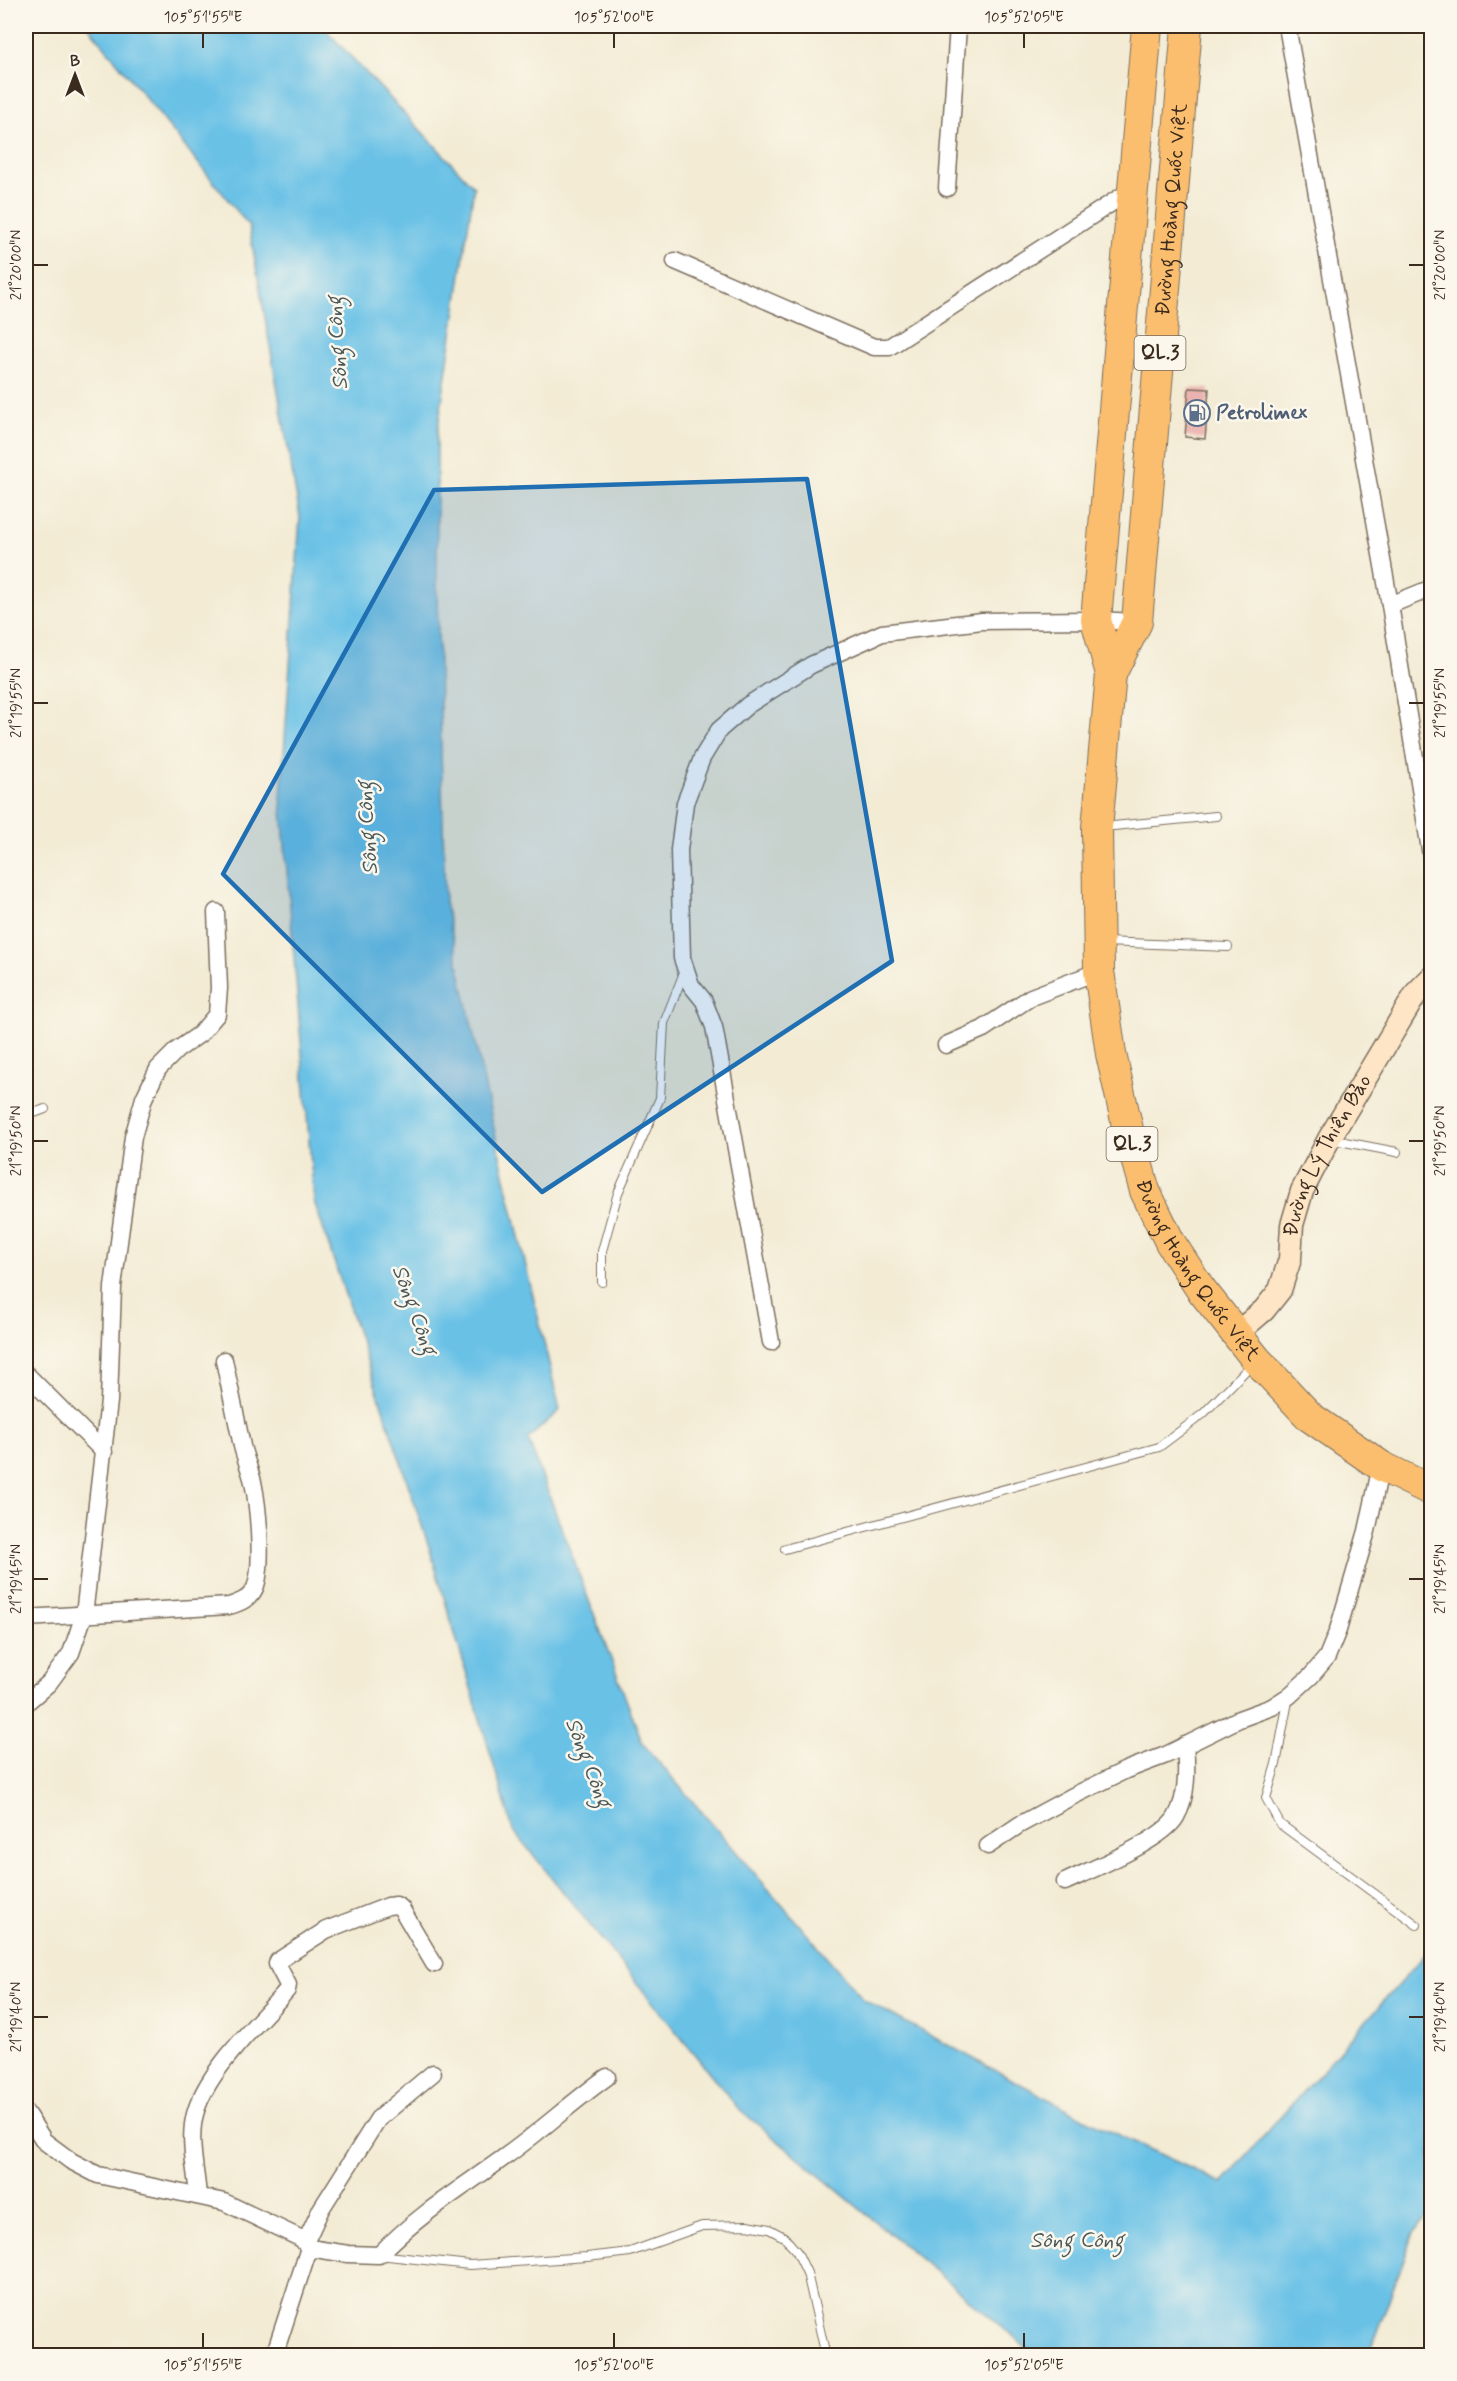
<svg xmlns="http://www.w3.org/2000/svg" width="1457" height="2381" font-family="Mynerve,sans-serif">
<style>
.water{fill:#69c1e6;stroke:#527682;stroke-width:1.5}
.building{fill:#ebb3b0}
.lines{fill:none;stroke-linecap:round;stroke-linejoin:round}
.lane-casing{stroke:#7b6e5e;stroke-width:10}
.street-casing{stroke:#7b6e5e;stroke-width:19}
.secondary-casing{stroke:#7b6e5e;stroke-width:25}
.highway-casing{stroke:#7b6e5e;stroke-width:32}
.lane{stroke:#fff;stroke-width:8}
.street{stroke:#fff;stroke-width:16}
.secondary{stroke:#fde5c5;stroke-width:22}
.highway{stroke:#fbbe6e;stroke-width:30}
.marked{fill:#1f6fb2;fill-opacity:0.2;stroke:#1f6fb2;stroke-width:4.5;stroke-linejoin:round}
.ticks{fill:none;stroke:#3b2a1e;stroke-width:2}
.labels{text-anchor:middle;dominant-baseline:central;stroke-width:5;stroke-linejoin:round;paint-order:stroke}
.shield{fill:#fbf7ec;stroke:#75685c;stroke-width:1.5}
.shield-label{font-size:20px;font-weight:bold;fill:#3b2a1e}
.street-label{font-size:21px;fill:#3b2a1e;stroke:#fbf7ec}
.service-label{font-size:21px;font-weight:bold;fill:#4e5e75;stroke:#fbf7ec;text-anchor:start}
.water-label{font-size:22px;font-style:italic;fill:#49575a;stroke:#fbf7ec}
.neatline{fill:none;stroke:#3b2a1e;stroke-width:2}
.ticks-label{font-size:15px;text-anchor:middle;fill:#3b2a1e}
</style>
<rect width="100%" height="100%" fill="#fbf7ec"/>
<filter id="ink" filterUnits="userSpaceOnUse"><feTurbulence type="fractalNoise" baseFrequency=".0167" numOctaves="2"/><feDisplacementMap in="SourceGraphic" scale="12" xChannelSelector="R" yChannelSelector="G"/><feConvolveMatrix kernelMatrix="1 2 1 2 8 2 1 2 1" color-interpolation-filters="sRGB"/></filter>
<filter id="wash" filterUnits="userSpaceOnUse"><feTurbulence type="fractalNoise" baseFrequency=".008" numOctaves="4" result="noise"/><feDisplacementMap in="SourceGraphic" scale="24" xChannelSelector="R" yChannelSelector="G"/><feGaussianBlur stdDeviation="1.35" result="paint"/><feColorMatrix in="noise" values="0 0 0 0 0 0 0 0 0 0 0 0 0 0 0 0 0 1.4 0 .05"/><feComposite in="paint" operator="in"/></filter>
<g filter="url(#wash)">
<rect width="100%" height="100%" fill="#f3ebd4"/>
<path class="water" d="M 88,26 L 322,26 L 474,187 L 437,435 L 437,589 L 445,902 L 502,1165 L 560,1410 L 528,1439 L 643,1744 L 864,2000 L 1099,2126 L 1222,2183 L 1431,1948 L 1431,2212 L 1414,2233 L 1368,2355 L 1036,2355 L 738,2108 L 513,1830 L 430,1550 L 314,1201 L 281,798 L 300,517 L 249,226 Z"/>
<g id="blocks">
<path class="building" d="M 1189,388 L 1209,389 L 1205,439 L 1185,437 Z"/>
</g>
</g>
<g filter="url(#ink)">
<use href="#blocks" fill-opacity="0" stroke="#7b6e5e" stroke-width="1.5"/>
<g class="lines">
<defs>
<g id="lane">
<path d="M 1103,827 L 1216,816"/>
<path d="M 1104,942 L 1228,947"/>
<path d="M 26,1116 L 45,1109"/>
<path d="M 1329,1139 L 1397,1152"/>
<path d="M 602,1282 L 602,1251 L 618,1193 L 660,1098 L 664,1023 L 685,970"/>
<path d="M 785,1549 L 1159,1447 L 1203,1414 L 1254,1362"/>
<path d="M 1289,1696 L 1276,1764 L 1266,1798 L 1280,1824 L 1417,1925"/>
<path d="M 379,2255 L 470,2265 L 587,2257 L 630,2252 L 702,2226 L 748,2225 L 769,2229 L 784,2237 L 797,2252 L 807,2273 L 826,2356"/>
</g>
<g id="street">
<path d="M 1287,26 L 1390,605 L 1432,862"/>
<path d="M 947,188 L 958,26"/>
<path d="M 675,261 L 874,347 L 889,347 L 1133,189"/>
<path d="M 1390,605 L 1432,588"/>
<path d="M 946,1045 L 983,1029 L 1031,997 L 1099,971"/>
<path d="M 771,1342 L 714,1027 L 704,1001 L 691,985 L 682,958 L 679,850 L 685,803 L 702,758 L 719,730 L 748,705 L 811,665 L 882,633 L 982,621 L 1096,620 L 1137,622"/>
<path d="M 26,1374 L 104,1452"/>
<path d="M 26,1618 L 229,1606 C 239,1603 250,1599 255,1588 C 264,1567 258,1505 253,1482 C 250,1470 245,1458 242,1446 C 236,1418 230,1389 224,1360"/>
<path d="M 26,1703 L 49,1683 L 71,1653 L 84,1615 L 109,1401 L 113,1287 L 133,1137 L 144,1098 L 158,1069 L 177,1050 L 200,1034 L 217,1014 L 219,988 L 216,912"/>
<path d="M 988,1846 L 1019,1825 L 1071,1797 L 1126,1770 L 1166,1755 L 1239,1719 L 1272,1707 L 1289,1696 L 1311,1676 L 1327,1657 L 1338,1630 L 1367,1531 L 1381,1466"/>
<path d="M 1065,1882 C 1092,1869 1162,1841 1176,1817 C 1188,1796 1187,1768 1185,1745"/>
<path d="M 26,2113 L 44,2141 L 71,2161 L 98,2175 L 224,2202 L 302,2239 L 309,2248 L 274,2356"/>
<path d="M 198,2196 C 196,2170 188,2140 195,2114 C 207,2070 257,2025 287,1990 L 288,1985 L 277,1964 L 278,1961 L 326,1930 L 388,1906 L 396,1905 L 401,1908 L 434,1964"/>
<path d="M 305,2243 L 321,2209 L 378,2119 L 433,2073"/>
<path d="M 309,2248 L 348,2254 L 379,2255 C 416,2216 462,2188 506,2156 C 541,2131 572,2102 607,2077"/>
</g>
<g id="secondary">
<path id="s1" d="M 1236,1334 L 1264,1310 L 1280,1290 L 1290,1259 L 1292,1225 L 1302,1191 L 1329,1139 L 1417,992 L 1432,977"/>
</g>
<g id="highway">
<path id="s2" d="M 1147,26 L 1096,620 L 1111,674 L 1097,828 L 1099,971 L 1111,1054 L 1129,1134 L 1145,1191 L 1170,1242 L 1200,1288 L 1256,1359 L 1310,1417 L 1381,1466 L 1432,1491"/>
<path id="s3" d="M 1111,674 L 1137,622 L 1187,26"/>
</g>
</defs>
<use href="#lane" class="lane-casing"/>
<use href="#street" class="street-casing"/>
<use href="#secondary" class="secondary-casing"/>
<use href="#highway" class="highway-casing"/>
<use href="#lane" class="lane"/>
<use href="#street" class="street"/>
<use href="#secondary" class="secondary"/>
<use href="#highway" class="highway"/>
</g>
</g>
<path class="marked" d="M 807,479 L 892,961 L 542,1192 L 223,874 L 434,490 Z"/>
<path class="ticks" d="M 203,33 L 203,48M 614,33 L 614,48M 1024,33 L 1024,48M 33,265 L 48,265M 1409,265 L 1424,265M 33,703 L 48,703M 1409,703 L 1424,703M 33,1141 L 48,1141M 1409,1141 L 1424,1141M 33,1579 L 48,1579M 1409,1579 L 1424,1579M 33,2017 L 48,2017M 1409,2017 L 1424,2017M 203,2333 L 203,2348M 614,2333 L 614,2348M 1024,2333 L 1024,2348"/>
<defs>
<symbol id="fuel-ring" viewBox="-11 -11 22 22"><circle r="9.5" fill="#fbf7ec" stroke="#5c6f8a" stroke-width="1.5"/><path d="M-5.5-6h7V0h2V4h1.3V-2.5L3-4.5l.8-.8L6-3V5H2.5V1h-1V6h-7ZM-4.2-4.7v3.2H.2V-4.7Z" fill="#5c6f8a"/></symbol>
</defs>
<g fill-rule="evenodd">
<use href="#fuel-ring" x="1182" y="398" width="30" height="30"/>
</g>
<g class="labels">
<g class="shield">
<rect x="1134.5" y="336" width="51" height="34" rx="4.5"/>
<rect x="1106.5" y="1127" width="51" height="34" rx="4.5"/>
</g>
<g class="shield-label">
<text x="1160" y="353">QL.3</text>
<text x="1132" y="1144">QL.3</text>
</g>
<g class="street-label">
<text stroke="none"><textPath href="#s3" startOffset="472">Đường Hoàng Quốc Việt</textPath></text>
<text stroke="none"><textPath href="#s1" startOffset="207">Đường Lý Thiên Bảo</textPath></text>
<text stroke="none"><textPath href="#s2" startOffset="1270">Đường Hoàng Quốc Việt</textPath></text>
</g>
<g class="service-label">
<text x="1216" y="413">Petrolimex</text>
</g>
<g class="water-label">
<text transform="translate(338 343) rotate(-94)">Sông Công</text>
<text transform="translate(368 828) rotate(-94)">Sông Công</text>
<text transform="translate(414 1310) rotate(70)">Sông Công</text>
<text transform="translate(588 1763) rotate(69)">Sông Công</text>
<text x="1077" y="2241">Sông Công</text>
</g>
</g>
<rect width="1457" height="2381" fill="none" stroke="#fbf7ec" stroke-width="66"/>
<g transform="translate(75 75)" stroke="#fbf7ec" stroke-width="4.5" paint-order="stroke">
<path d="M0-4.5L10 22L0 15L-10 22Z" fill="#3b2a1e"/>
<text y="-9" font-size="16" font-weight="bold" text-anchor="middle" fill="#3b2a1e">B</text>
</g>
<rect x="33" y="33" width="1391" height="2315" class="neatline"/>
<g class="ticks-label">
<text x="203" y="22">105°51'55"E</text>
<text x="614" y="22">105°52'00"E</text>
<text x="1024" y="22">105°52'05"E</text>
<text transform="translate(16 265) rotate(-90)" y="5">21°20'00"N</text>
<text transform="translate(1440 265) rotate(-90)" y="5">21°20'00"N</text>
<text transform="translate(16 703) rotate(-90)" y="5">21°19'55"N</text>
<text transform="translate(1440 703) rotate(-90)" y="5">21°19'55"N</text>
<text transform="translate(16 1141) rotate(-90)" y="5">21°19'50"N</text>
<text transform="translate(1440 1141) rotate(-90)" y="5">21°19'50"N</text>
<text transform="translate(16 1579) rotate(-90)" y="5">21°19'45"N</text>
<text transform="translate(1440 1579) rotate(-90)" y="5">21°19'45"N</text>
<text transform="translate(16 2017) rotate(-90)" y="5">21°19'40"N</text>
<text transform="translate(1440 2017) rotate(-90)" y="5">21°19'40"N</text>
<text x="203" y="2370">105°51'55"E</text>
<text x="614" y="2370">105°52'00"E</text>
<text x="1024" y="2370">105°52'05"E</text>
</g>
</svg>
